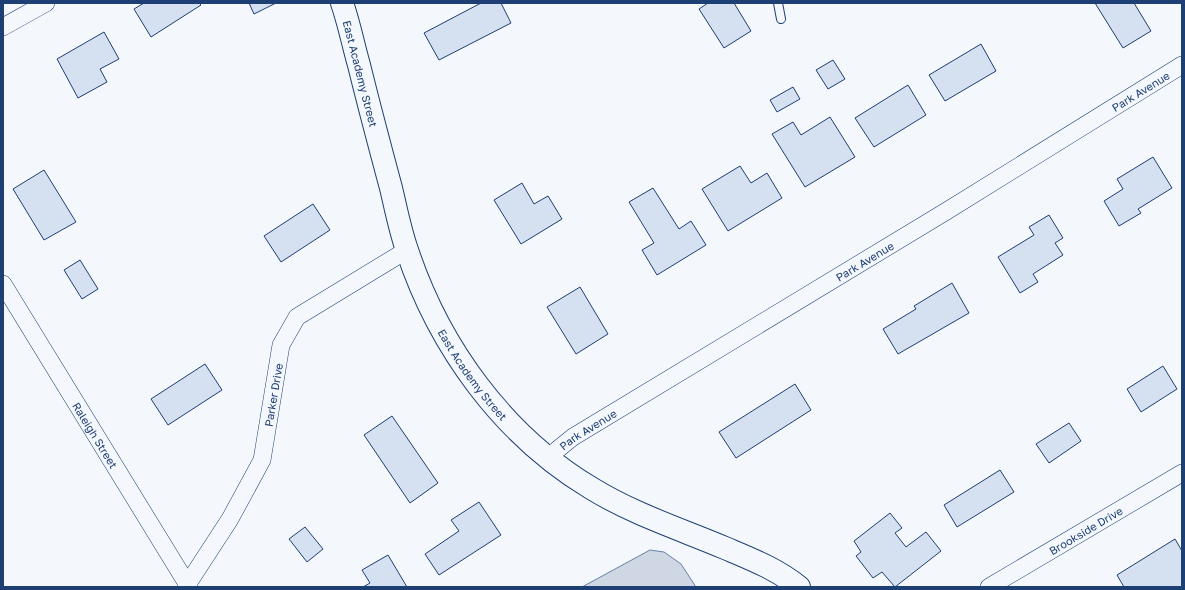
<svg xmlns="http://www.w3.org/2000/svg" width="1185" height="590" font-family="'Golos Text',sans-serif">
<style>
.water{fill:#cfd7e4;stroke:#687fa3}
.building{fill:#d5e0f0;stroke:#1d3f73}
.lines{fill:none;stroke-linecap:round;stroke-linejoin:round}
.lane-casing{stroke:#1d3f73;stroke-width:10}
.street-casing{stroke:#1d3f73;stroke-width:18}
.secondary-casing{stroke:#1d3f73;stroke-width:24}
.lane{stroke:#f4f7fb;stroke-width:8}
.street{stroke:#f4f7fb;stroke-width:17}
.secondary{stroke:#f4f7fb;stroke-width:22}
.labels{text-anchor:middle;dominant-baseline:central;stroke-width:3;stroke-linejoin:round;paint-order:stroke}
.street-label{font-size:11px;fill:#1d3f73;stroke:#f4f7fb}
</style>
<rect width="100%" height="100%" fill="#f4f7fb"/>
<path class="water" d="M 650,550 L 664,552 L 681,564 L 696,587 L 582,587 Z"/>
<g class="building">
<path d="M 144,3 L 199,3 L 201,5 L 151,37 L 134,9 Z"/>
<path d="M 249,3 L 276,3 L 254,14 Z"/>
<path d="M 481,3 L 501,3 L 511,23 L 439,60 L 424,33 Z"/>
<path d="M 708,3 L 734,3 L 751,31 L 724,48 L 699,9 Z"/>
<path d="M 1095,3 L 1134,3 L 1151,31 L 1123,48 Z"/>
<path d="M 104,32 L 119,59 L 100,69 L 107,82 L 78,98 L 57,59 Z"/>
<path d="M 981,44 L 996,71 L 945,101 L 929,75 Z"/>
<path d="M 833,60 L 845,79 L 828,89 L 816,70 Z"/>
<path d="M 908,85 L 926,115 L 874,147 L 855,118 Z"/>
<path d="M 793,87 L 800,99 L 777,112 L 770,100 Z"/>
<path d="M 830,117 L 855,157 L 805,187 L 772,134 L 793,122 L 801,135 Z"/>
<path d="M 1153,157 L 1172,188 L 1138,209 L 1141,213 L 1119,226 L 1104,201 L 1123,189 L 1117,179 Z"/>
<path d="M 740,166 L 751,183 L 767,173 L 782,198 L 728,231 L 702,189 Z"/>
<path d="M 44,170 L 76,222 L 44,240 L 13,189 Z"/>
<path d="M 522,183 L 534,204 L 548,196 L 562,219 L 521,244 L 494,200 Z"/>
<path d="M 653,188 L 679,229 L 691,221 L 706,245 L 657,275 L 642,250 L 654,243 L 629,202 Z"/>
<path d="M 313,204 L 330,230 L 281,262 L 264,236 Z"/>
<path d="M 1049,215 L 1063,238 L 1055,243 L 1063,255 L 1033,274 L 1038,282 L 1020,293 L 998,257 L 1034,235 L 1029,227 Z"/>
<path d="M 80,260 L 98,289 L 82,299 L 64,270 Z"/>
<path d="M 952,283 L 969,313 L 898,354 L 883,329 L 916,309 L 914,306 Z"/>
<path d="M 580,287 L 608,334 L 576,354 L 547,307 Z"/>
<path d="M 205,364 L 222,390 L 168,425 L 151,399 Z"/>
<path d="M 1163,366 L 1177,389 L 1141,412 L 1127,389 Z"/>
<path d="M 795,384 L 811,410 L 736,458 L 719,432 Z"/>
<path d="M 392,416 L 438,483 L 410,503 L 364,435 Z"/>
<path d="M 1069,423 L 1081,441 L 1049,463 L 1036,444 Z"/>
<path d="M 1000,470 L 1014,492 L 957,527 L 944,505 Z"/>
<path d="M 479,502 L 501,535 L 439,575 L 425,554 L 459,531 L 451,520 Z"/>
<path d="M 890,513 L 902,528 L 895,533 L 906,547 L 926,532 L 941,551 L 895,587 L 882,572 L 873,578 L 856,556 L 861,552 L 854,541 Z"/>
<path d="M 305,527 L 323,549 L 307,562 L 289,539 Z"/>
<path d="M 1175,539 L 1182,551 L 1182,587 L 1124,587 L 1117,575 Z"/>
<path d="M 388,555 L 407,587 L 363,587 L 370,583 L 362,570 Z"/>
</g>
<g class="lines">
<defs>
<path id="lane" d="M 778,3 L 781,19"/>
<g id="street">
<path d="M 3,27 L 46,3"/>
<path id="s1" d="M 3,284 L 189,587"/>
<path id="s2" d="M 547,458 L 573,437 L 945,212 L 1182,65"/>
<path id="s3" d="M 187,585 L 230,519 L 262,460 L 281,345 L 297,317 L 407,250"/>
<path id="s4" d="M 989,587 L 1182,473"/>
</g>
<g id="secondary">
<path id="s5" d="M 342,3 C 349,23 353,44 359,65 C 369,106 380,147 391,188 C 396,209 400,230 407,250 C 439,347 503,435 591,488 C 633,514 680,529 725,548 C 751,559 777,569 799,587"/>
</g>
</defs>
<use href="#lane" class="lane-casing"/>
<use href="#street" class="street-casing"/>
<use href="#secondary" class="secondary-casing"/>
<use href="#lane" class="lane"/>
<use href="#street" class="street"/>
<use href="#secondary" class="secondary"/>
</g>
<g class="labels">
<g class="street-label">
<text stroke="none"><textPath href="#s5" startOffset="73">East Academy Street</textPath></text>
<text stroke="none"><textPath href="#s2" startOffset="698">Park Avenue</textPath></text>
<text stroke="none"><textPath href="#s2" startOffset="374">Park Avenue</textPath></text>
<text stroke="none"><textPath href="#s5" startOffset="397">East Academy Street</textPath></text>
<text stroke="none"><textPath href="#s3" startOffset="212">Parker Drive</textPath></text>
<text stroke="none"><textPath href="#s2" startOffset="50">Park Avenue</textPath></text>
<text stroke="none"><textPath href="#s1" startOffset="177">Raleigh Street</textPath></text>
<text stroke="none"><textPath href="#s4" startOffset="112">Brookside Drive</textPath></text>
</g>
</g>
<rect width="1185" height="590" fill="none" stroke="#1d3f73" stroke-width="8"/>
</svg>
